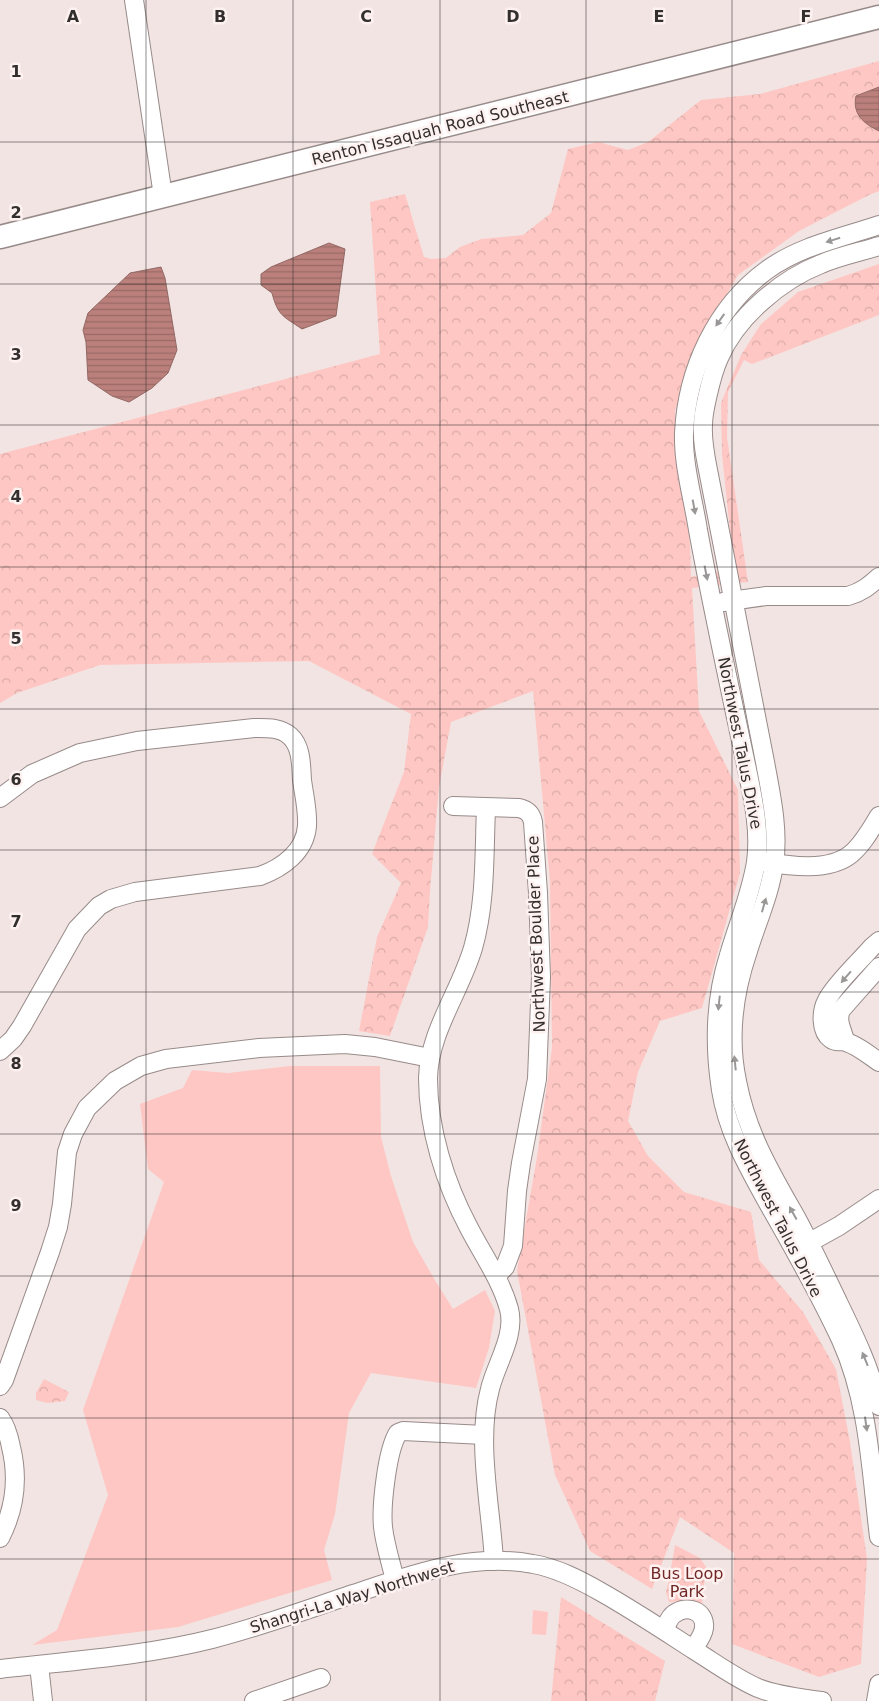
<svg xmlns="http://www.w3.org/2000/svg" width="879" height="1701" font-family="'DejaVu Sans',sans-serif">
<style>
.grass{fill:#fec7c3}
.forest{fill:url(#forest-crowns)}
.water{fill:url(#water-rules);stroke:#926864}
.lines{fill:none;stroke-linecap:round;stroke-linejoin:round}
.minor-casing{stroke:#978b89;stroke-width:20}
.major-casing{stroke:#978b89;stroke-width:25}
.minor{stroke:#fff;stroke-width:18}
.major{stroke:#fff;stroke-width:22}
.oneway{fill:#9a9797}
.grid{fill:none;stroke:#342f2f;stroke-width:1;stroke-opacity:0.55}
.labels{text-anchor:middle;dominant-baseline:central;stroke-width:5;stroke-linejoin:round;paint-order:stroke}
.street-label{font-size:16px;fill:#342f2f;stroke:#fef2f1}
.park-label{font-size:16px;fill:#712726;stroke:#fef2f1}
.grid-label{font-size:16px;text-anchor:middle;font-weight:bold;fill:#342f2f;stroke:#fef2f1;stroke-width:5;stroke-linejoin:round;paint-order:stroke}
</style>
<defs>
<pattern id="forest-crowns" width="20" height="18" patternUnits="userSpaceOnUse" patternTransform="scale(1.25)"><rect width="20" height="18" fill="#fec7c3"/><path d="M2 6a3 3 0 1 1 6 0M12 15a3 3 0 1 1 6 0" fill="none" stroke="#daaba8"/></pattern>
<pattern id="water-rules" width="6" height="5" patternUnits="userSpaceOnUse" patternTransform="scale(1.25)"><rect width="6" height="5" fill="#bb807b"/><path d="M0 2.5h6" fill="none" stroke="#996965"/></pattern>
</defs>
<rect width="100%" height="100%" fill="#f2e4e3"/>
<g class="grass">
<path d="M 290,1066 L 380,1066 L 381,1137 L 391,1176 L 413,1242 L 433,1277 L 453,1309 L 485,1290 L 495,1311 L 489,1348 L 476,1388 L 371,1373 L 349,1413 L 335,1514 L 324,1550 L 332,1580 L 178,1627 L 32,1645 L 57,1630 L 108,1495 L 83,1410 L 164,1182 L 148,1169 L 140,1104 L 183,1088 L 192,1070 L 228,1073 Z"/>
<path d="M 533,1610 L 548,1612 L 546,1635 L 532,1634 Z"/>
</g>
<g class="forest">
<path d="M 879,61 L 879,87 L 856,96 L 872,128 L 879,131 L 879,191 L 869,195 L 799,231 L 738,275 L 694,350 L 675,411 L 690,545 L 691,577 L 734,568 L 722,455 L 721,403 L 741,355 L 761,324 L 798,292 L 879,264 L 879,315 L 752,364 L 744,360 L 728,392 L 727,437 L 748,582 L 692,588 L 699,711 L 738,790 L 740,873 L 702,1008 L 660,1021 L 638,1072 L 628,1121 L 648,1156 L 684,1192 L 751,1212 L 759,1260 L 803,1312 L 836,1369 L 850,1442 L 867,1559 L 861,1664 L 819,1677 L 732,1644 L 734,1553 L 680,1517 L 652,1589 L 590,1551 L 555,1475 L 517,1271 L 537,1157 L 552,1048 L 550,882 L 533,691 L 451,722 L 439,787 L 430,891 L 428,927 L 390,1036 L 359,1031 L 377,937 L 401,883 L 372,854 L 404,772 L 411,714 L 309,661 L 100,665 L 17,693 L 0,703 L 0,454 L 380,354 L 370,202 L 405,194 L 424,257 L 431,259 L 446,258 L 460,247 L 481,239 L 523,235 L 551,213 L 568,149 L 598,142 L 628,150 L 648,142 L 701,100 L 760,94 Z"/>
<path d="M 44,1379 L 69,1392 L 65,1401 L 47,1403 L 36,1400 L 36,1393 Z"/>
<path d="M 675,1545 L 700,1558 L 706,1567 L 702,1604 L 693,1600 L 669,1602 L 666,1592 L 669,1580 Z"/>
<path d="M 561,1597 L 665,1661 L 655,1701 L 551,1701 Z"/>
</g>
<g class="water">
<path d="M 879,87 L 879,131 C 864,124 852,114 856,96 Z"/>
<path d="M 329,243 L 345,249 L 336,316 L 302,329 C 283,316 278,316 272,293 L 261,285 L 261,274 L 271,267 Z"/>
<path d="M 161,267 L 165,278 L 177,350 L 168,373 L 152,388 L 129,402 L 112,396 L 88,380 L 86,342 L 83,330 L 88,313 L 130,273 Z"/>
</g>
<g class="lines">
<defs>
<g id="minor">
<path d="M 134,0 L 163,196"/>
<path d="M 879,225 C 841,238 800,246 767,270 C 716,307 687,370 684,433 C 683,465 693,498 698,530 C 713,612 731,693 748,774 C 754,803 760,832 756,862 C 751,894 738,924 729,955 C 715,999 714,1045 721,1090 C 728,1135 752,1174 773,1212 C 797,1254 821,1297 841,1340 C 869,1402 871,1471 879,1537"/>
<path d="M 879,246 C 860,252 839,256 821,264 C 780,280 736,318 719,358 C 713,371 710,385 707,398 C 705,407 703,416 703,425 C 702,440 705,455 708,470 L 765,762 C 771,795 779,830 774,864 C 770,894 757,922 748,951 C 734,992 728,1038 737,1081 C 747,1134 771,1173 797,1219 C 812,1247 825,1275 839,1304 C 855,1337 871,1370 879,1406"/>
<path d="M 723,602 L 766,596 L 848,596 C 862,592 869,586 879,577"/>
<path d="M 0,798 L 32,774 L 80,753 L 137,741 L 254,728 C 266,728 280,727 290,736 C 302,747 301,766 302,780 C 304,795 308,811 307,826 C 305,852 282,868 260,876 L 135,892 L 111,899 L 99,906 L 77,929 L 22,1026 L 13,1039 L 0,1051"/>
<path d="M 453,806 L 519,808 C 527,810 531,813 533,822 L 538,893 L 541,977 L 537,1079 L 521,1163 L 517,1191 L 513,1246 L 505,1267 L 496,1276"/>
<path d="M 486,808 C 484,854 486,903 473,948 C 460,992 429,1032 428,1078 C 428,1129 445,1183 469,1228 C 483,1255 501,1280 509,1309 C 516,1335 496,1364 490,1389 C 476,1441 491,1507 494,1561"/>
<path d="M 764,862 C 790,866 829,872 851,854 C 863,844 871,829 879,816"/>
<path d="M 879,941 L 872,947 C 860,961 835,984 827,1000 C 821,1011 820,1031 831,1039 C 836,1043 841,1040 846,1042 C 857,1045 869,1055 879,1062"/>
<path d="M 845,1041 C 843,1030 836,1022 841,1010 L 879,967"/>
<path d="M 801,1247 L 839,1226 L 879,1199"/>
<path d="M 0,1386 L 4,1380 L 50,1252 L 58,1227 L 62,1204 L 67,1152 L 73,1134 L 87,1108 L 115,1081 L 141,1066 L 166,1059 L 259,1048 L 345,1044 L 375,1047 L 430,1058"/>
<path d="M 0,1418 C 6,1426 9,1437 11,1447 C 19,1480 15,1509 0,1538"/>
<path d="M 395,1580 C 391,1563 385,1545 383,1527 C 381,1506 387,1450 398,1433 L 403,1431 L 484,1435"/>
<path d="M 664,1630 C 667,1625 669,1617 674,1614 C 687,1604 706,1611 704,1628 C 703,1636 697,1643 693,1649"/>
<path d="M 39,1665 L 43,1701"/>
<path d="M 0,1669 C 69,1661 145,1656 212,1639 C 259,1627 304,1611 350,1595 C 408,1576 470,1552 533,1564 C 557,1568 580,1580 601,1592 C 633,1610 663,1630 694,1650 C 715,1663 735,1678 758,1688 C 778,1696 801,1698 822,1701"/>
<path d="M 254,1701 L 321,1678"/>
<path d="M 876,1701 L 879,1684"/>
</g>
<path id="major" d="M 0,237 L 879,17"/>
</defs>
<use href="#minor" class="minor-casing"/>
<use href="#major" class="major-casing"/>
<use href="#minor" class="minor"/>
<use href="#major" class="major"/>
</g>
<defs><path id="oneway-solid" d="M-6-.8H1V-3.2L6.5 0L1 3.2V.8H-6Z" transform="scale(1.25)"/></defs>
<g class="oneway">
<use href="#oneway-solid" transform="translate(833 240) rotate(162)"/>
<use href="#oneway-solid" transform="translate(720 320) rotate(125)"/>
<use href="#oneway-solid" transform="translate(694 507) rotate(80)"/>
<use href="#oneway-solid" transform="translate(706 573) rotate(79)"/>
<use href="#oneway-solid" transform="translate(764 905) rotate(-74)"/>
<use href="#oneway-solid" transform="translate(846 977) rotate(131)"/>
<use href="#oneway-solid" transform="translate(719 1003) rotate(96)"/>
<use href="#oneway-solid" transform="translate(735 1063) rotate(-96)"/>
<use href="#oneway-solid" transform="translate(793 1213) rotate(-119)"/>
<use href="#oneway-solid" transform="translate(865 1359) rotate(-112)"/>
<use href="#oneway-solid" transform="translate(866 1424) rotate(82)"/>
</g>
<path class="grid" d="M 146,0 L 146,1701M 293,0 L 293,1701M 440,0 L 440,1701M 586,0 L 586,1701M 732,0 L 732,1701M 0,142 L 879,142M 0,284 L 879,284M 0,425 L 879,425M 0,567 L 879,567M 0,709 L 879,709M 0,850 L 879,850M 0,992 L 879,992M 0,1134 L 879,1134M 0,1276 L 879,1276M 0,1418 L 879,1418M 0,1559 L 879,1559"/>
<g class="labels">
<g class="street-label">
<text transform="translate(440 128) rotate(-14)">Renton Issaquah Road Southeast</text>
<text transform="translate(740 743) rotate(79)">Northwest Talus Drive</text>
<text transform="translate(536 934) rotate(-92)">Northwest Boulder Place</text>
<text transform="translate(778 1218) rotate(63)">Northwest Talus Drive</text>
<text transform="translate(352 1597) rotate(-17)">Shangri-La Way Northwest</text>
</g>
<g class="park-label">
<text x="687" y="1573">Bus Loop<tspan x="687" dy="18">Park</tspan></text>
</g>
</g>
<g class="grid-label">
<text x="73" y="22">A</text>
<text x="220" y="22">B</text>
<text x="366" y="22">C</text>
<text x="513" y="22">D</text>
<text x="659" y="22">E</text>
<text x="806" y="22">F</text>
<text x="16" y="77">1</text>
<text x="16" y="218">2</text>
<text x="16" y="360">3</text>
<text x="16" y="502">4</text>
<text x="16" y="644">5</text>
<text x="16" y="785">6</text>
<text x="16" y="927">7</text>
<text x="16" y="1069">8</text>
<text x="16" y="1211">9</text>
</g>
</svg>
